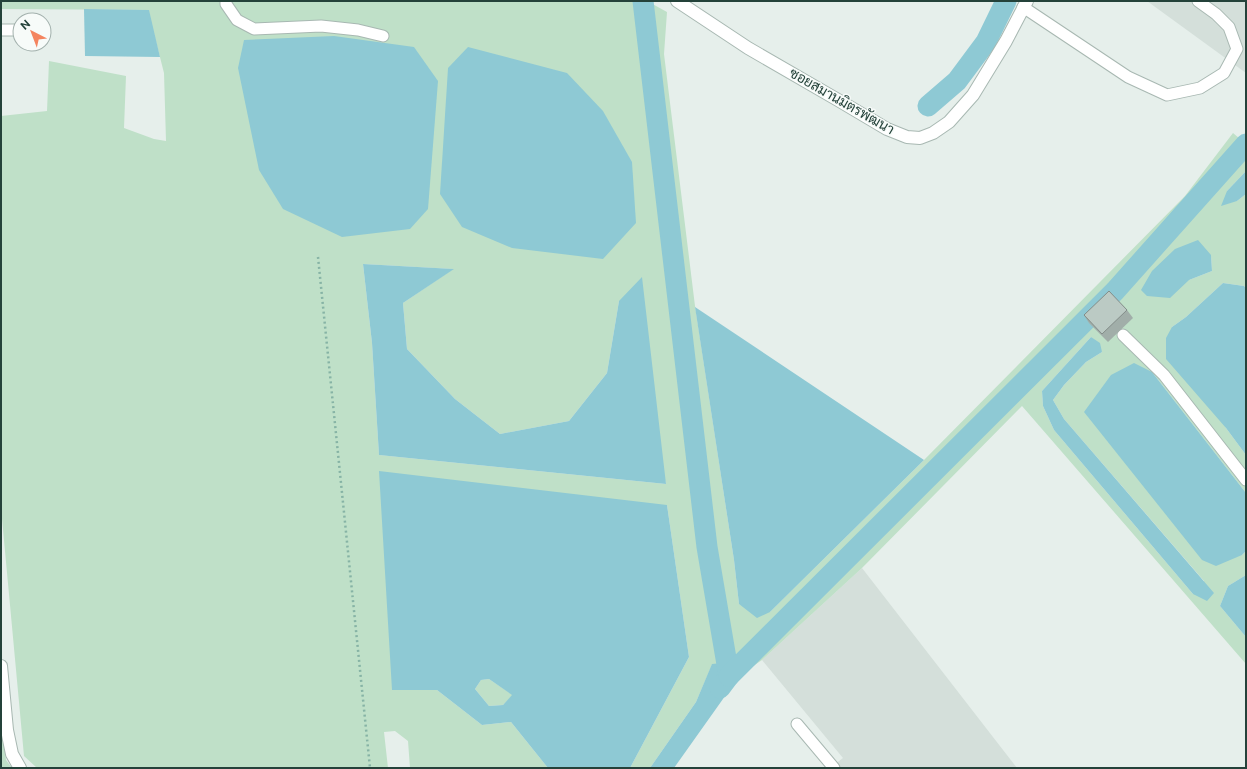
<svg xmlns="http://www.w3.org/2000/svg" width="1247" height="769" font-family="'Public Sans',Sarabun,sans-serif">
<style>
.built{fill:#d4dfda}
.green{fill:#bfe0c8;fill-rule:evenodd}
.water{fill:#8ec9d4;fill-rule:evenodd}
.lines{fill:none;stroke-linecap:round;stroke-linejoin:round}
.canal{stroke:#8ec9d4;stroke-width:21}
.service-casing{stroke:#a8b8b2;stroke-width:13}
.minor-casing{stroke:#a8b8b2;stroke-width:14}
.path{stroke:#86b3a5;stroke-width:2.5;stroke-dasharray:2 3;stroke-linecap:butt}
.service{stroke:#fff;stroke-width:11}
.minor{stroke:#fff;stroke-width:12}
.wall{fill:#a1aea9}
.building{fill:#bbcac4;stroke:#838d89}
.labels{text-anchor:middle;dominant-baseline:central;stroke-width:3;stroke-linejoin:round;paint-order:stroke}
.street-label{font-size:14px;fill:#24423a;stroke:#f7fbf9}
</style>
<rect width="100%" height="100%" fill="#e6efeb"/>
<g class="built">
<path d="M 1147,1 L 1246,1 L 1246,73 Z"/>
<path d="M 862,568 L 1017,768 L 830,768 L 843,758 L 762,660 Z"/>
</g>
<g class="green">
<path d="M 1,1 L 647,1 L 667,12 L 664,54 L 695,306 L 734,560 L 739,604 L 770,612 L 924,460 L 1185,196 L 1233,133 L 1246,144 L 1246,171 L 1227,191 L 1237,201 L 1246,194 L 1246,288 L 1244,286 L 1223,283 L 1186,317 L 1172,327 L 1226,428 L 1246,455 L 1246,493 L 1152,372 L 1242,555 L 1246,551 L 1246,575 L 1228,586 L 1220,606 L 1246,637 L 1246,664 L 1022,406 L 862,568 L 762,660 L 740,675 L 732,662 L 712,665 L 696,702 L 650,768 L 630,768 L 689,657 L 667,505 L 392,689 L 437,690 L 482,725 L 511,722 L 548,768 L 410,768 L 408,741 L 395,731 L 384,732 L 388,768 L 37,768 L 24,756 L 1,508 L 1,116 L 47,111 L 49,61 L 126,76 L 124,128 L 154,139 L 166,141 L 164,73 L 148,10 L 1,9 ZM 1211,255 L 1212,271 L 1189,280 ZM 363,264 L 453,269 L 403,303 L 407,349 L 455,399 L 500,434 L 569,421 L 607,373 L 619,301 L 666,484 L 379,455 L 372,343 ZM 1091,337 L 1102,352 L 1086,362 L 1064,385 L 1053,400 L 1064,419 L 1204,581 L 1193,594 L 1054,430 L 1043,406 L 1042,391 Z"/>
<path d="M 489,679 L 513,695 L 503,705 L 489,706 L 475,689 L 481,680 Z"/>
<path d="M 1,711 L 6,760 L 12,768 L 1,768 Z"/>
</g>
<g class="water">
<path d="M 84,9 L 149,10 L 160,57 L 85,56 Z"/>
<path d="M 334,36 L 414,47 L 438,81 L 428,209 L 410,229 L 342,237 L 283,209 L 259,170 L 238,68 L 244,40 Z"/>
<path d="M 468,47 L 567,73 L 603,111 L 632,162 L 636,223 L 603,259 L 512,248 L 462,227 L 440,194 L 448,68 Z"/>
<path d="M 1246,171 L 1246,194 L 1237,201 L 1221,206 L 1227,191 Z"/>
<path d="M 1198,240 L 1211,255 L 1212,271 L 1189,280 L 1170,298 L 1147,296 L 1141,290 L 1152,271 L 1175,249 Z"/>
<path d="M 363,264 L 454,269 L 403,303 L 407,349 L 455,399 L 500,434 L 569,421 L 607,373 L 619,301 L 642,277 L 666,484 L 379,455 L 372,343 Z"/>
<path d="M 1223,283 L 1244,286 L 1246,288 L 1246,455 L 1226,428 L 1166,359 L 1166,338 L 1172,327 L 1186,317 Z"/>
<path d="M 695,307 L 924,460 L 770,612 L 757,618 L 739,604 L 734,560 Z"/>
<path d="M 1091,337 L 1100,343 L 1102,352 L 1086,362 L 1064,385 L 1053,400 L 1064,419 L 1214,593 L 1207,601 L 1193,594 L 1054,430 L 1043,406 L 1042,391 Z"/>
<path d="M 1134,363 L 1152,372 L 1246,493 L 1246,551 L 1242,555 L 1216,566 L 1202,560 L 1084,412 L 1111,375 Z"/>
<path d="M 379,471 L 667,505 L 689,657 L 630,768 L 548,768 L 511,722 L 482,725 L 437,690 L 392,690 ZM 489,679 L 512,695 L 503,705 L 489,706 L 475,689 L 481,680 Z"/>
<path d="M 1246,575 L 1246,637 L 1220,606 L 1228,586 Z"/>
<path d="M 733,662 L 740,675 L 674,768 L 650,768 L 696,702 L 712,664 Z"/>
</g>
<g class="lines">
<g class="canal">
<path d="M 643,1 L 707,547 L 729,676 L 720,688"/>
<path d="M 928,106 L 957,81 L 986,42 L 1006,1"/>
<path d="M 729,676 L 1115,291 L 1246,144"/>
</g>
<defs>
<g id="service">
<path d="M 226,1 L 226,4 L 237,20 L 254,29 L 321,26 L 358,30 L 383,36"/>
<path d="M 1023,7 L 1128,77 L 1167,95 L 1200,88 L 1224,73 L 1237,49 L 1229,27 L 1216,14 L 1198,1"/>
<path d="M 1,30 L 20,30"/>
<path d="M 1123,335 L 1164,375 L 1246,480"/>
<path d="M 797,724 L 834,768"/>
</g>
<g id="minor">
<path d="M 677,1 L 748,48 L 838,100 L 887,129 L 907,137 L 920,138 L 933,133 L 949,122 L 973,95 L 1006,41 L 1027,1"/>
<path d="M 1,666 L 7,730 L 12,754 L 20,768"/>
</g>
</defs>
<use href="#service" class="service-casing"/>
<use href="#minor" class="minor-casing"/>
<path class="path" d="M 318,257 L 370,768"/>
<use href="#service" class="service"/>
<use href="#minor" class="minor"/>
</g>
<path class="wall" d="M 1127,310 L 1133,318 L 1108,342 L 1089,323 L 1084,315 Z"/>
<path class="building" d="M 1109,291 L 1127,310 L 1102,334 L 1084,315 Z"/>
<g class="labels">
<g class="street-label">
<text transform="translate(842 101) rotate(30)">ซอยสมานมิตรพัฒนา</text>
</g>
</g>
<rect width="1247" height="769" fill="none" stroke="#24423a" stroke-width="4"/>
<g transform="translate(32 32) rotate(318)"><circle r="19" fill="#f7fbf9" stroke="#a3b1ad"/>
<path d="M0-3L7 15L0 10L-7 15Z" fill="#f4845f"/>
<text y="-6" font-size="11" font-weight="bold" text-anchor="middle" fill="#24423a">N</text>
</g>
</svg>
